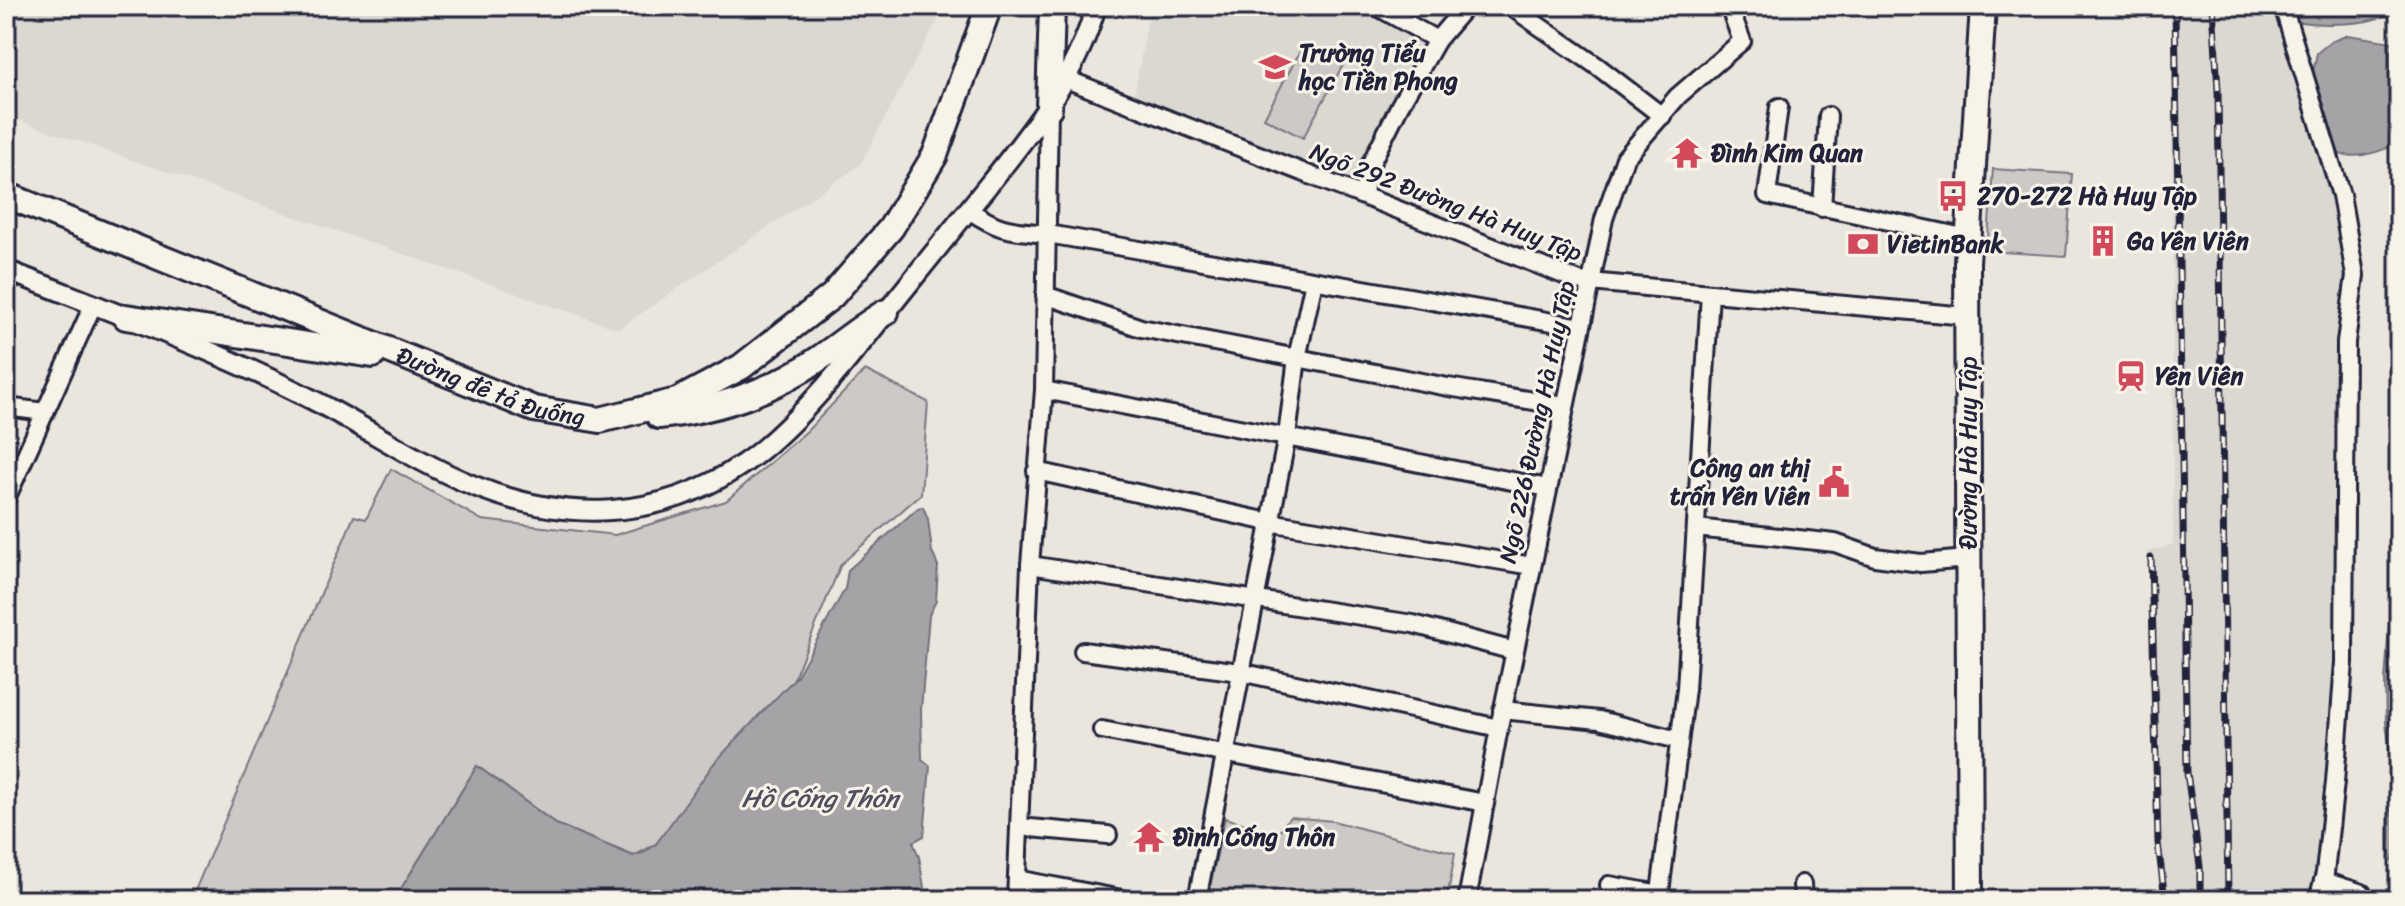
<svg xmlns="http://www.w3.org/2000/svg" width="2405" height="906" font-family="Sriracha,sans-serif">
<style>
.built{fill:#dbd8d2}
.green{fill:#cdc9c6;stroke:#787680;stroke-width:2}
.water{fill:#a6a3a6;stroke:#716f7b;stroke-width:2}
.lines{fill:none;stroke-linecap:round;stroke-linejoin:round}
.minor-casing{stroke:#22223b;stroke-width:22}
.tertiary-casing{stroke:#22223b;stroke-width:24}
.primary-casing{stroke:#22223b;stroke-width:30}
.minor{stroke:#f7f3e8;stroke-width:16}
.tertiary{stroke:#f7f3e8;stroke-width:18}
.primary{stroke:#f7f3e8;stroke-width:24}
.rail-casing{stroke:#22223b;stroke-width:7}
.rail{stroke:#f7f3e8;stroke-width:4;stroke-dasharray:12;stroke-linecap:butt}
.labels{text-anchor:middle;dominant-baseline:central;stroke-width:6;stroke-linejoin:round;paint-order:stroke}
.poi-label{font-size:24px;font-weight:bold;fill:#22223b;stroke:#f7f3e8;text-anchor:start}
.street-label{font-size:24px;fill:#22223b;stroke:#f7f3e8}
.water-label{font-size:26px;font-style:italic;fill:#504f60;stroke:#f7f3e8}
</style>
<rect width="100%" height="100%" fill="#eae6de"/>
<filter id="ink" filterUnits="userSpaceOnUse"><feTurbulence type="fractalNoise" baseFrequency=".0125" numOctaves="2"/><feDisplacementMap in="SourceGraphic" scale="16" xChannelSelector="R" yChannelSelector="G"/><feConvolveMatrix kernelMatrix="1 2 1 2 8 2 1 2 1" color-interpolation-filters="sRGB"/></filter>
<g filter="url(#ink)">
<g class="built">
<path d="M 6,6 L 945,6 L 860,165 L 618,329 L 6,116 Z"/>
<path d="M 1150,6 L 1366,6 L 1427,38 L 1350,180 L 1134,97 Z"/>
<path d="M 2172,6 L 2277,6 L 2303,108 L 2340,215 L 2347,294 L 2338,662 L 2330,796 L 2315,900 L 2163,900 L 2158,863 L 2147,552 L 2173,544 Z"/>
</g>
<g class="green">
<path d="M 1304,44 L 1343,65 L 1303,138 L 1264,118 Z"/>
<path d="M 1993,169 L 2072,174 L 2066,256 L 1987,251 Z"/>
<path d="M 865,370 L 928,402 L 921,494 L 841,564 L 792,683 L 757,717 L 656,844 L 634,856 L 556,824 L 477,766 L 394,900 L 191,900 L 354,516 L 366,519 L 391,469 L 482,520 L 615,535 L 726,501 L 807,431 Z"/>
<path d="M 1290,817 L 1333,821 L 1455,853 L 1447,900 L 1207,900 L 1225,818 L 1277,834 Z"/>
</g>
<g class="water">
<path d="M 2287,6 L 2396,6 C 2381,29 2313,25 2289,20 Z"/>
<path d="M 2348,35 L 2399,43 L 2399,142 C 2371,158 2343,162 2316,144 L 2306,105 L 2317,53 L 2330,42 Z"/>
<path d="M 923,507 L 928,519 L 932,552 L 938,566 L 936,601 L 929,615 L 921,710 L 922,759 L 930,766 L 924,836 L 913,842 L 919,857 L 926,900 L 394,900 L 477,766 L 556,824 L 633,856 L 645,852 L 656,844 L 715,762 L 797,676 L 845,589 L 848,570 L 918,508 Z"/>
<path d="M 2399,609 L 2399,881 L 2390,854 L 2392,769 L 2386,723 L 2385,681 L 2389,625 Z"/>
</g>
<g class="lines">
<defs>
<g id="minor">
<path d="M 1376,6 L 1437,40"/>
<path d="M 1510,6 L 1597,66 L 1662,116"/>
<path d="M 2283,6 L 2341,195 L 2355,275 L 2346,342 L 2344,662 L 2335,782 L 2325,873 L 2318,900"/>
<path d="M 1066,79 L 1579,281 L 1967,316"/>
<path d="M 1779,107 L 1767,195 L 1968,238"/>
<path d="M 1364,195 L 1367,171 L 1400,105 L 1437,40 L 1466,6"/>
<path d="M 1822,208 L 1828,116"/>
<path d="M 969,210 C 1001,232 1010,230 1048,234 L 1581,327"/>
<path d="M 1045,295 L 1141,328 L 1448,387 L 1564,406"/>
<path d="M 1044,390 L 1548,488"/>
<path d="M 6,407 L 45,412"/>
<path d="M 1036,471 L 1269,522 L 1532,566"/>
<path d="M 6,499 L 93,305"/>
<path d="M 1696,528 L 1835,543 L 1875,557 L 1921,563 L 1968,559"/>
<path d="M 1030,565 L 1413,624 L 1514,651"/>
<path d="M 1083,651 L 1240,672 L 1499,728"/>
<path d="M 1502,710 L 1599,720 L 1678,740"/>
<path d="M 1102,730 L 1485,803"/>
<path d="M 1019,827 L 1108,835"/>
<path d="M 1017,879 L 1127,900"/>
<path d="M 2323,881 L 2362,893 L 2361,900"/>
<path d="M 1802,884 L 1803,900"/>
<path d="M 1609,885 L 1660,894"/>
<path d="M 1016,900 L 1030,565 L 1044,390 L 1049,108"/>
<path d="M 1197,900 L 1287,436 L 1297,358 L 1314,281"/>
<path d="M 1467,900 L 1499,728 L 1604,219 L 1625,158 L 1678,96 L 1742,41 L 1730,9 L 1735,6"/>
<path d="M 1659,900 L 1686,689 L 1710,293"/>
</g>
<path id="tertiary" d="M 6,270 C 109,311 214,349 313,400 C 366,427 416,462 472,485 C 564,523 659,521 743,464 C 800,425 859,346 903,291 C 932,255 961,219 990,183 C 1034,128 1077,75 1096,6"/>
<g id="primary">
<path d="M 1049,108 L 1052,6"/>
<path id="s1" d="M 6,195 L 534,409 L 600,420 L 677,401 L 741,367 L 832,296 L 891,228 L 935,155 L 989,6"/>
<path d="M 126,317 L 373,355"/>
<path d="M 659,416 C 718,410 771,392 820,358 C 842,343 863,325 886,312"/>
<path d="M 1970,900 L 1967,262 L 1983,6"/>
</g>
</defs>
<use href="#minor" class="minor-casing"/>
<use href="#tertiary" class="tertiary-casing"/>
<use href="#primary" class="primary-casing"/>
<use href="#minor" class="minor"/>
<use href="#tertiary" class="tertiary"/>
<use href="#primary" class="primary"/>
<defs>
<g id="rail">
<path d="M 2175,6 L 2187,773 L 2200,866 L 2200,900"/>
<path d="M 2213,6 L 2218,90 L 2228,900"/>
<path d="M 2151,558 L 2158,843 L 2165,900"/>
</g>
</defs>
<use href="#rail" class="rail-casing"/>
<use href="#rail" class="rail"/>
</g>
</g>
<defs>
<symbol id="school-bare" viewBox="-9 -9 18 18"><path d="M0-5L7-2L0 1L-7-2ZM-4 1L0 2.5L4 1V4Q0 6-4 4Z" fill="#d1495b" stroke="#f7f3e8" stroke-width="2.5" paint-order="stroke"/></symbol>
<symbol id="temple-bare" viewBox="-9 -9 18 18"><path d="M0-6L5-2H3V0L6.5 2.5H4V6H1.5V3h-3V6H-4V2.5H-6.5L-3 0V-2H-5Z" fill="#d1495b" stroke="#f7f3e8" stroke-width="2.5" paint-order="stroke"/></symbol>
<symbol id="bus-bare" viewBox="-9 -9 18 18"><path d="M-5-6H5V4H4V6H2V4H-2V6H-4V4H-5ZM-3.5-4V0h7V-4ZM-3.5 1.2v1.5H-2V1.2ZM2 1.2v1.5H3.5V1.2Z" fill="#d1495b" stroke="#f7f3e8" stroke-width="2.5" paint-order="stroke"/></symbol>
<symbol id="building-bare" viewBox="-9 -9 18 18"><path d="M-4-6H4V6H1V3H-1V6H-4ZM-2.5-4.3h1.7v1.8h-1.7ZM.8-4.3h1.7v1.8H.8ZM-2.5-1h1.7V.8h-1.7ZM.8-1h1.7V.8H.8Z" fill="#d1495b" stroke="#f7f3e8" stroke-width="2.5" paint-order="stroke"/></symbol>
<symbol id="bank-bare" viewBox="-9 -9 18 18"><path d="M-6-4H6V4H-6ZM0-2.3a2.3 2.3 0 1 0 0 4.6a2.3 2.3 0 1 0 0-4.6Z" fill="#d1495b" stroke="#f7f3e8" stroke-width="2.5" paint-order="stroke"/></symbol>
<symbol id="station-bare" viewBox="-9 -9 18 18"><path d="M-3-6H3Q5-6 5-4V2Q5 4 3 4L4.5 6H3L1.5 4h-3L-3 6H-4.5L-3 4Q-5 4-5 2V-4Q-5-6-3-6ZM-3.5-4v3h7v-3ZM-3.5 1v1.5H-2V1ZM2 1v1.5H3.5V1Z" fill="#d1495b" stroke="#f7f3e8" stroke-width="2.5" paint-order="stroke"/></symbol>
<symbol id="civic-bare" viewBox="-9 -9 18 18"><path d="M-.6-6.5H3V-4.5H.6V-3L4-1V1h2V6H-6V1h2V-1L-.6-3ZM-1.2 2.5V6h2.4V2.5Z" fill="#d1495b" stroke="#f7f3e8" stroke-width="2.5" paint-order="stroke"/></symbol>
</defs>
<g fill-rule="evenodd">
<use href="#school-bare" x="1253" y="45" width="44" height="44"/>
<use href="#temple-bare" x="1665" y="131" width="44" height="44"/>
<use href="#bus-bare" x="1931" y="174" width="44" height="44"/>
<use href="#building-bare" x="2081" y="219" width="44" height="44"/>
<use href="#bank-bare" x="1841" y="222" width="44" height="44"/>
<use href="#station-bare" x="2109" y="354" width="44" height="44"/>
<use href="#civic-bare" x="1812" y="460" width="44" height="44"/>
<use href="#temple-bare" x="1127" y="815" width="44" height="44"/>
</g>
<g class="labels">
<g class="poi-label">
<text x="1299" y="53">Trường Tiểu<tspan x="1299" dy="28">học Tiền Phong</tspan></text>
<text x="1711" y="153">Đình Kim Quan</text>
<text x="1977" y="196">270-272 Hà Huy Tập</text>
<text x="2127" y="241">Ga Yên Viên</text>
<text x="1887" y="244">VietinBank</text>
<text x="2155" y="376">Yên Viên</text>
<text x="1810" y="468" text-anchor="end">Công an thị<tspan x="1810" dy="28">trấn Yên Viên</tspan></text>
<text x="1173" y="837">Đình Cống Thôn</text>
</g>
<g class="street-label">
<text transform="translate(1446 202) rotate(21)">Ngõ 292 Đường Hà Huy Tập</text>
<text stroke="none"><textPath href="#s1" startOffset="522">Đường đê tả Đuống</textPath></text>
<text transform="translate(1537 422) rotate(-78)">Ngõ 226 Đường Hà Huy Tập</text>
<text transform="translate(1968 453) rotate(-90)">Đường Hà Huy Tập</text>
</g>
<g class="water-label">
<text x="820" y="798">Hồ Cống Thôn</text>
</g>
</g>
<rect width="2405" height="906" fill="none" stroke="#f7f3e8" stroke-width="32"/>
<rect x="16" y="16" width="2373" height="874" fill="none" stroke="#22223b" stroke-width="3" filter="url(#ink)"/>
</svg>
